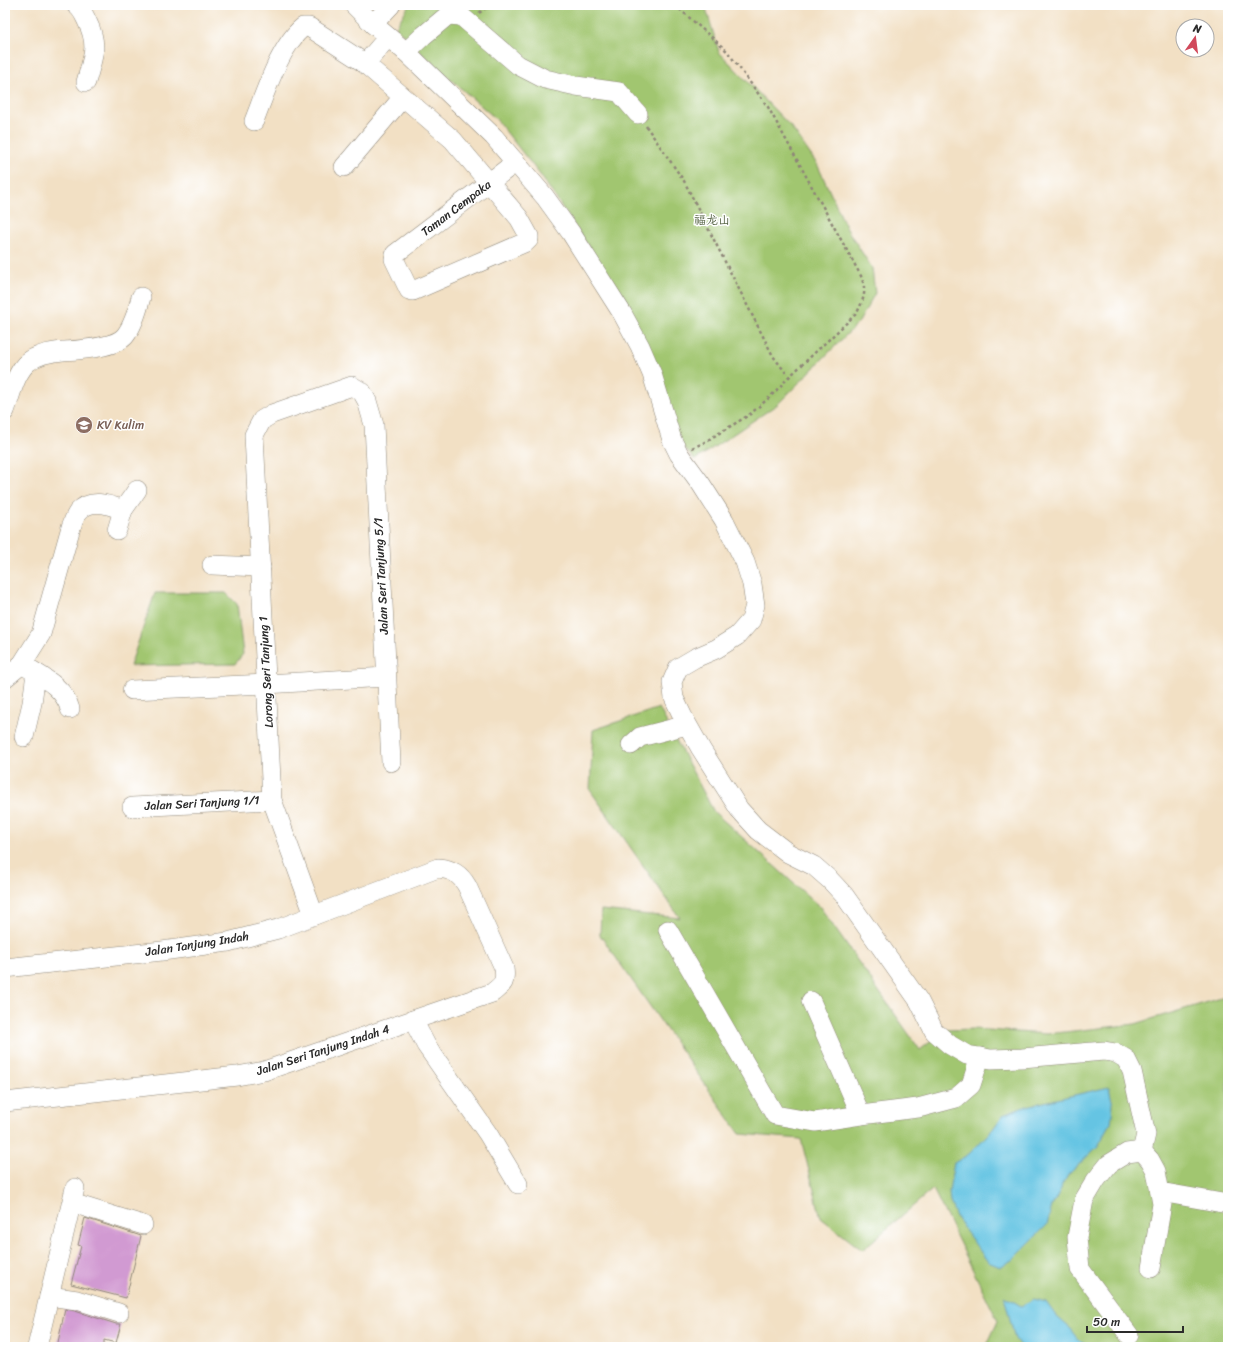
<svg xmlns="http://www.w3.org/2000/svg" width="1233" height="1352" font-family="Sriracha,'LXGW WenKai TC',sans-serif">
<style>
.green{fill:#a1c670;stroke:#66784e}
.water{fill:#65c4e3;stroke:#487887}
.building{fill:#d19ad2}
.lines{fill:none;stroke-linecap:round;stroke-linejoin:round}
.minor-casing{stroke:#8e8678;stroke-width:20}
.path{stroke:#8e8678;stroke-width:2.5;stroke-dasharray:3 3;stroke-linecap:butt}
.minor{stroke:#fff;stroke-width:19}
.labels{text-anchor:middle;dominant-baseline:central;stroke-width:3;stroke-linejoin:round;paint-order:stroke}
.street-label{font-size:12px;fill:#2b2b2b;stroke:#fff}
.park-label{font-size:12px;fill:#546143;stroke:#fff}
.education-label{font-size:12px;fill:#785e54;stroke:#fff;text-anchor:start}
</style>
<rect width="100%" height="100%" fill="#fff"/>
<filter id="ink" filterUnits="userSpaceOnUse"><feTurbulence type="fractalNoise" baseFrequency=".025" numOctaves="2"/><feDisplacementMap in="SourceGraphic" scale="8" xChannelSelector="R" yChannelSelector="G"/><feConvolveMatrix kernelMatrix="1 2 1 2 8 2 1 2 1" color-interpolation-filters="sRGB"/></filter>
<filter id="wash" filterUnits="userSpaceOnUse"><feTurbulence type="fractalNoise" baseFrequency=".012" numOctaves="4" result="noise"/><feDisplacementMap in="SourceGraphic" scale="16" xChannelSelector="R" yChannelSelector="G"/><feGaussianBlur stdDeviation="0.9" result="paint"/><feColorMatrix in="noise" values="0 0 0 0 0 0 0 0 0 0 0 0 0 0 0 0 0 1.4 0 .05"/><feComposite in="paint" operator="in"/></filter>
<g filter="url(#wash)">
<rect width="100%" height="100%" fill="#f2e0c4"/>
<g class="green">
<path d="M 409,5 L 705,5 L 719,52 L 791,127 L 817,164 L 847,229 L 872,268 L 875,293 L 859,322 L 778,404 L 695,460 L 679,442 L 622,296 L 541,176 L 496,119 L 422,54 L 396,27 Z"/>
<path d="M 155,593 L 226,593 L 237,604 L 243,654 L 235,664 L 130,666 Z"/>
<path d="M 659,708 L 714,812 L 820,907 L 920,1050 L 945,1030 L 973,1029 L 1047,1034 L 1135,1024 L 1228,996 L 1228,1347 L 986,1347 L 998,1321 L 933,1189 L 862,1250 L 821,1218 L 801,1139 L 740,1134 L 600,935 L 601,910 L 680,918 L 590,790 L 593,730 Z"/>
</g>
<g class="water">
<path d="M 1109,1087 L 1113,1105 L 1111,1123 L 1098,1146 L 1068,1175 L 1052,1206 L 1047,1225 L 1012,1260 L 1000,1267 L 988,1262 L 957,1219 L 950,1202 L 949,1191 L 954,1163 L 969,1154 L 993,1129 L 1003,1115 L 1027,1106 Z"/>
<path d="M 1004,1296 L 1021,1306 L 1034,1299 L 1046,1302 L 1056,1316 L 1071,1329 L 1081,1342 L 1093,1347 L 1021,1347 L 1015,1339 Z"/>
</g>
<g id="blocks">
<g class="building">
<path d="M 85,1218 L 141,1236 L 126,1298 L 71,1284 L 81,1246 L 78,1245 Z"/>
<path d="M 65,1309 L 75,1311 L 116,1324 L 121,1324 L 116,1343 L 104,1340 L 104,1347 L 57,1347 Z"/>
</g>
</g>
</g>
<g filter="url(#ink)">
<use href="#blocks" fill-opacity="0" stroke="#8e8678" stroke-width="1"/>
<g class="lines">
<defs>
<g id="minor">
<path d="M 76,5 C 82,9 84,15 87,21 C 99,45 93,57 86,82"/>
<path d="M 354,5 L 373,24 L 406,52 L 494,137 L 545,197 L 571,233 L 622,313 L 640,346 L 652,374 L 672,440 L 679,454 L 701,484 L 724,520 L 745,562 L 752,584 L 755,605 L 751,620 L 737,636 L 716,649 L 695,658 L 678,668 L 672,682 L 674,698 L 683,717 L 701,749 L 739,809 L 758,830 L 788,853 L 814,866 L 830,880 L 844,895 L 919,1001 L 934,1031 L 950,1045 L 967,1055 L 991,1059 L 1022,1058 L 1104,1051 L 1116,1053 L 1126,1059 L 1132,1071 L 1146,1134 L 1142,1151"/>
<path d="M 448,15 L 461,16 L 518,65 L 545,79 L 576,86 L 619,92 L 638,114"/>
<path d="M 373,24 L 391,5"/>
<path d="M 406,52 L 423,36 L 448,15 L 452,5"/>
<path d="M 365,64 L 388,37"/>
<path d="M 254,121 C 265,93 280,46 303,27 L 309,27 L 363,62 L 453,140 L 519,218 L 529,236 L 529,239 L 526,242 L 413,291 L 409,290 L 394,259 L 395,254 L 516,162"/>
<path d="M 344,167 L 403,97"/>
<path d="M 5,411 C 11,395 15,373 28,362 C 38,354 51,352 63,351 C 78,350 115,348 125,336 C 133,326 138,309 141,297"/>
<path d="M 117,530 L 123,510 L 137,490"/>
<path d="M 212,565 L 261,567"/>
<path d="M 22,664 C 40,676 64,686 70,709"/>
<path d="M 5,678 L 22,664 L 41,634 L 71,527 C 73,522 75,516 78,512 C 90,498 108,504 123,510"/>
<path d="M 132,690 L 266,684 L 386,677"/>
<path d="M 24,737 L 32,703 L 36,673"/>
<path d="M 631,745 L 640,737 L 687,725"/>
<path d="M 132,807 L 272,800"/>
<path d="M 314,915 L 272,800 L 254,435 L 262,420 L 272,414 L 352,386 L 362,392 L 367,401 L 374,425 L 391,762"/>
<path d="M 668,930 L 775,1115 L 815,1122 L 861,1115 L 918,1108 L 956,1098 L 971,1085 L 980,1057"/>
<path d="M 5,968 L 162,951 L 228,942 L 278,929 L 438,868 C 452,869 460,874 467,886 L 504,968 C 506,983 503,984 492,993 L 264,1071 L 237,1076 L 5,1102"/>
<path d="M 811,1001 L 861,1115"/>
<path d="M 413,1020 L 426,1045 L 488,1134 L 518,1184"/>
<path d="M 1142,1151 L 1150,1160 L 1156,1171 L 1162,1204 L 1151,1268"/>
<path d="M 1160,1192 L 1228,1204"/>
<path d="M 72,1203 L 143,1225"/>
<path d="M 49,1296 L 77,1300 L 119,1313"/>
<path d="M 1129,1335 L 1080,1269 L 1077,1237 L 1084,1200 L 1096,1180 L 1109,1164 L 1127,1153 L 1142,1151"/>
<path d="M 37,1347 L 75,1188"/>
</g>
</defs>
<use href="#minor" class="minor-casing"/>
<g class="path">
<path d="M 675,5 L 727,51 L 768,107 L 861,276 C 867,292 864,298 857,313 L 789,377 L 770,397 L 749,415 L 703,443 L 692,448"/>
<path d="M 479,13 L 490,5"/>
<path d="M 646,126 L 684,181 L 773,356 L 789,377"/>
</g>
<use href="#minor" class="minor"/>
</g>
</g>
<defs>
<symbol id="school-disc" viewBox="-11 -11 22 22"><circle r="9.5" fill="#8d6e63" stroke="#fff"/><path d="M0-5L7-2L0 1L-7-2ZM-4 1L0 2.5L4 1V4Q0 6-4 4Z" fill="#fff"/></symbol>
</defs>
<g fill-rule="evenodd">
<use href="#school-disc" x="74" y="415" width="20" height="20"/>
</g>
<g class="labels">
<g class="street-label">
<text transform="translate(456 208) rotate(-37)">Taman Cempaka</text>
<text transform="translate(381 576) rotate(-93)">Jalan Seri Tanjung 5/1</text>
<text transform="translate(266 672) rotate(-93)">Lorong Seri Tanjung 1</text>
<text transform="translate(202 803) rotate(-3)">Jalan Seri Tanjung 1/1</text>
<text transform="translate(197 944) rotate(-9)">Jalan Tanjung Indah</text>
<text transform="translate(323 1050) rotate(-18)">Jalan Seri Tanjung Indah 4</text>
</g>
<g class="park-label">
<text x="712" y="220">福龙山</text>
</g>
<g class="education-label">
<text x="97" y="425">KV Kulim</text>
</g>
</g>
<rect width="1233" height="1352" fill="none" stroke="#fff" stroke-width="20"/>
<g transform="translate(1195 38) rotate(14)"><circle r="19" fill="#ffffff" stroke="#aaaaaa"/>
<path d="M0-3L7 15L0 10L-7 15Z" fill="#d1495b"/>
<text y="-6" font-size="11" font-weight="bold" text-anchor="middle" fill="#2b2b2b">N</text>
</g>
<path d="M1087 1326v6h96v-6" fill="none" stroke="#2b2b2b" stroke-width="2"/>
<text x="1093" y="1326" font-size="12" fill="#2b2b2b" stroke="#ffffff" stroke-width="3" paint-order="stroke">50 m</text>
</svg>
